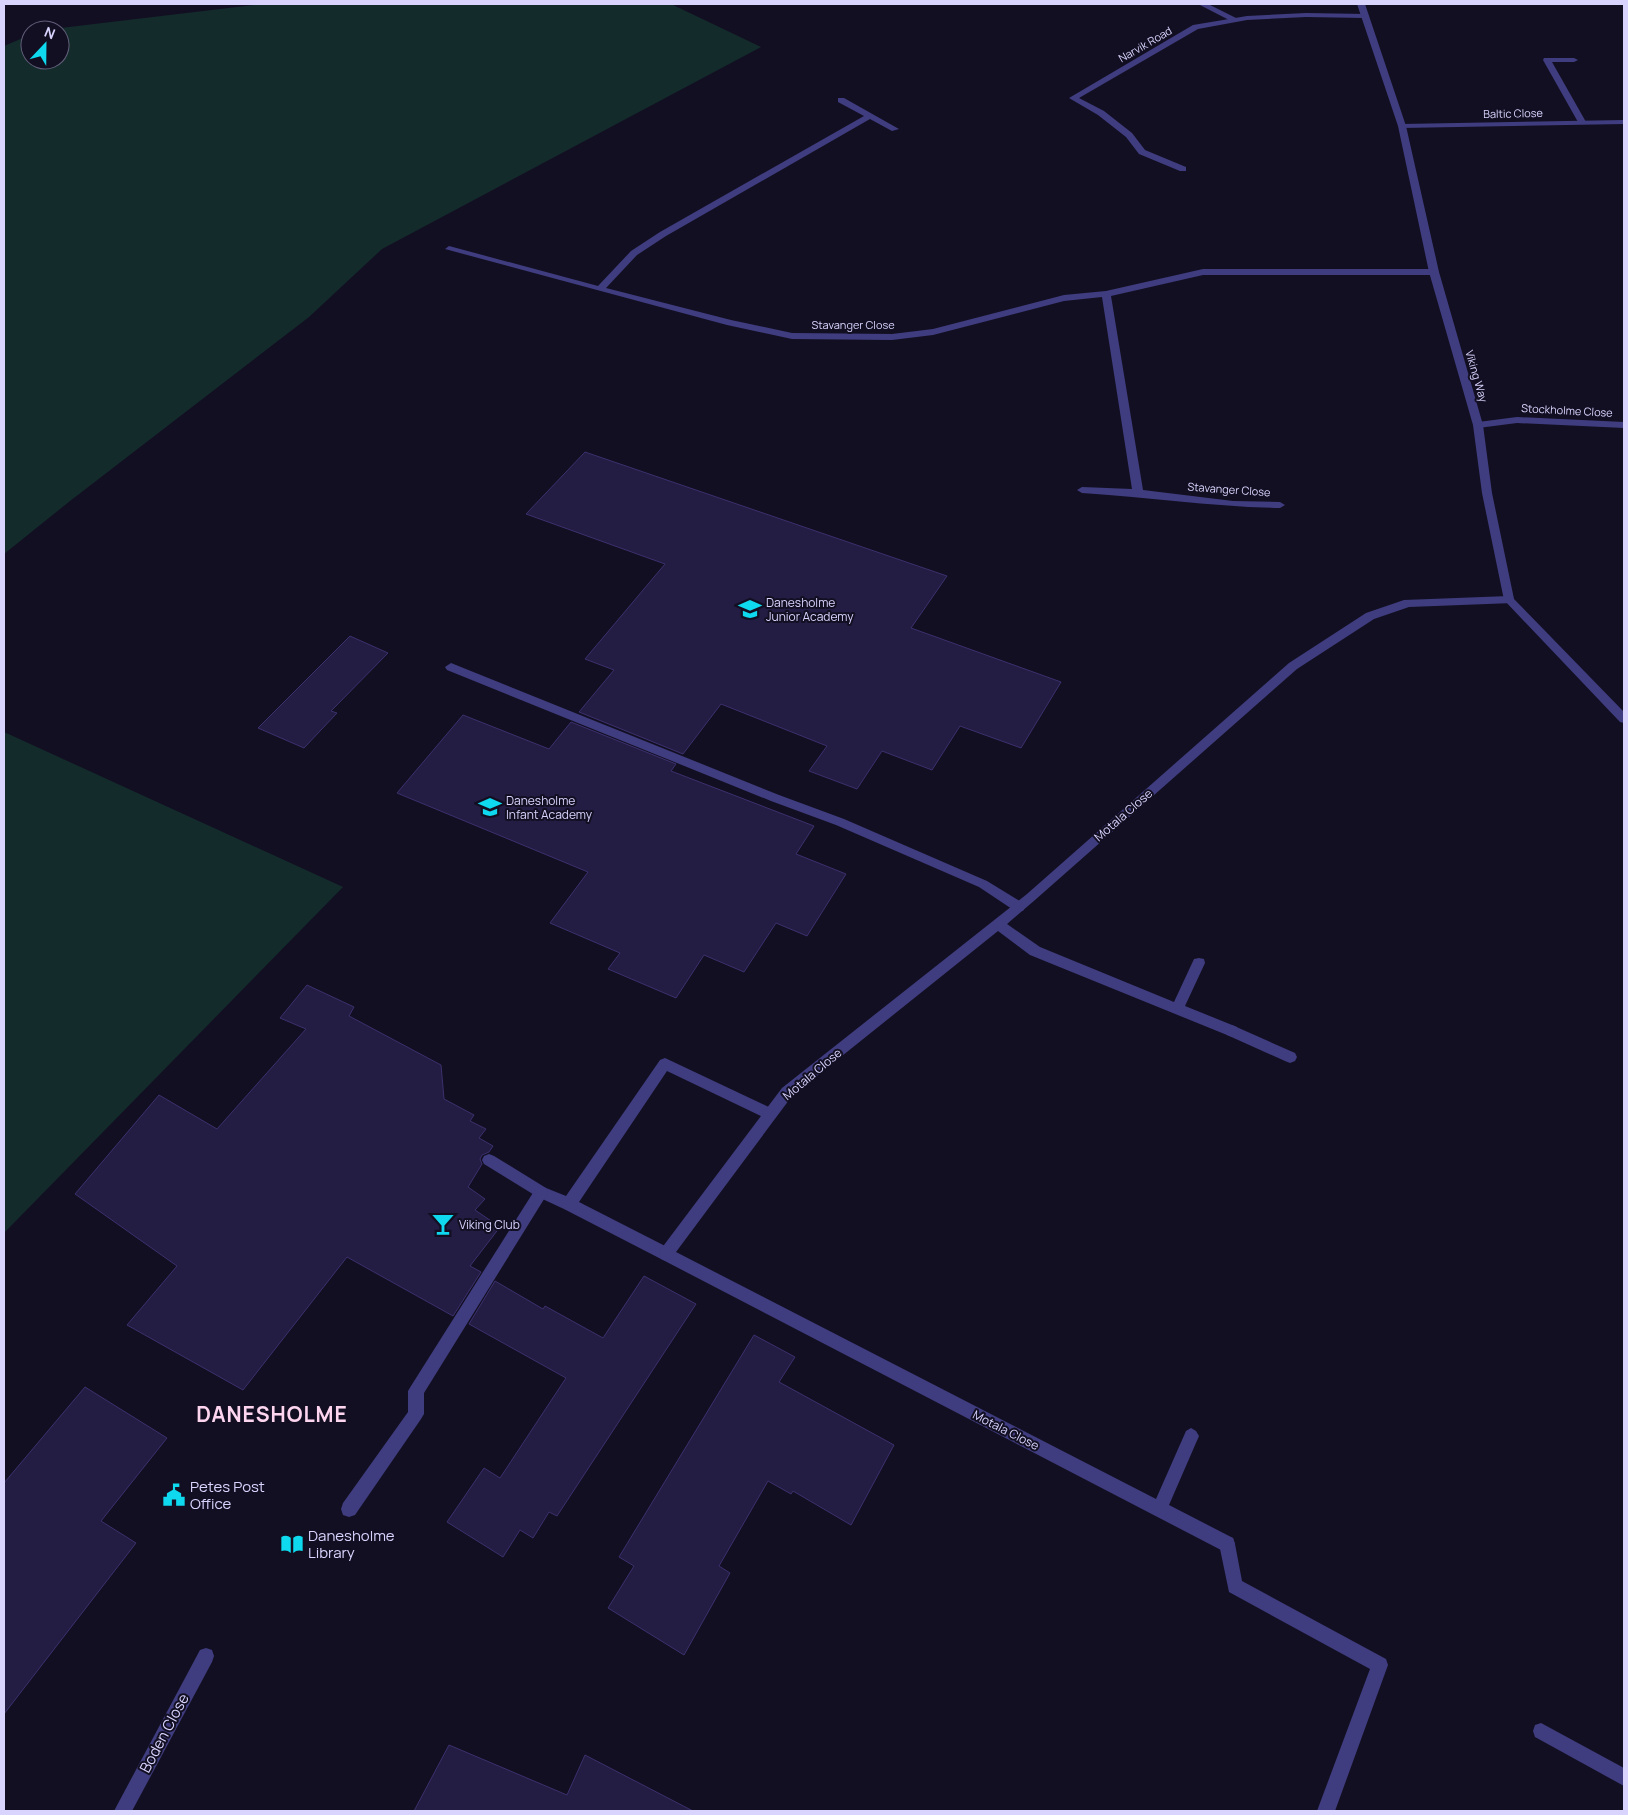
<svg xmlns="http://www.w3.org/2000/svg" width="1628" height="1815" font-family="Manrope,sans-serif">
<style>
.green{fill:#132c2b}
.building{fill:#241d43;stroke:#3c306d}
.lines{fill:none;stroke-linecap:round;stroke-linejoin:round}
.service{fill:#3f3d7f;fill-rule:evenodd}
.pedestrian{fill:#3f3d7f;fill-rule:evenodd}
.minor{fill:#3f3d7f;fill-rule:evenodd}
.tertiary{fill:#3f3d7f;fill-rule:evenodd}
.labels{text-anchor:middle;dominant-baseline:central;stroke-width:4;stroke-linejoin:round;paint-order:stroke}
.far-street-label{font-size:11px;fill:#d8d4fd;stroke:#130f23}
.poi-label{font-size:12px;fill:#d8d4fd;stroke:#130f23;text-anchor:start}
.street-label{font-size:12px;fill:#d8d4fd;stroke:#130f23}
.near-poi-label{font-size:15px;fill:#d8d4fd;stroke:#130f23;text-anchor:start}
.near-street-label{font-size:15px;fill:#d8d4fd;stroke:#130f23}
.near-district-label{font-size:21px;font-weight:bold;letter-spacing:1px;fill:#fdd5ef;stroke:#130f23}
</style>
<rect width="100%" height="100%" fill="#130f23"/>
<g class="green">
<path d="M 262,4 L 671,4 L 761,47 L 382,249 L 309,317 L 70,501 L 4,554 L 4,46 L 30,35 L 30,60 L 60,60 L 60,30 L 44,30 Z"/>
<path d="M 4,732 L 343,887 L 4,1233 Z"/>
</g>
<g class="building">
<path d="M 585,452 L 947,576 L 911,628 L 1061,682 L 1021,748 L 960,726 L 932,770 L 882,751 L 857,789 L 809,771 L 827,746 L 721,704 L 683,754 L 579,712 L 614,670 L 585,659 L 665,564 L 526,514 Z"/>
<path d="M 350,636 L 388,653 L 331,711 L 337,713 L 304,748 L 258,728 Z"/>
<path d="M 463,715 L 549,749 L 571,722 L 676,764 L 671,771 L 814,826 L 796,854 L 846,874 L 807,936 L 776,923 L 744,972 L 704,955 L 676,998 L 608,969 L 620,953 L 550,923 L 588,872 L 397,793 Z"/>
<path d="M 307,985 L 354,1007 L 349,1016 L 441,1065 L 444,1099 L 474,1115 L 470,1121 L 486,1129 L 479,1138 L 493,1146 L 489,1152 L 482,1155 L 480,1159 L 482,1164 L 468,1187 L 485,1199 L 475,1210 L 500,1227 L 470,1266 L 481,1272 L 453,1316 L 347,1257 L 243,1390 L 127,1325 L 177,1266 L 75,1194 L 159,1095 L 217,1129 L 306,1029 L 280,1018 Z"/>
<path d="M 644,1276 L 696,1304 L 557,1516 L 549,1512 L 533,1538 L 520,1530 L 503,1557 L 447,1522 L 484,1468 L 500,1478 L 566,1378 L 469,1324 L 495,1281 L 543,1309 L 545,1306 L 603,1338 Z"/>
<path d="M 754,1335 L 795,1357 L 779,1382 L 894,1445 L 851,1525 L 793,1491 L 791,1494 L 768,1481 L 719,1566 L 730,1573 L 684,1655 L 608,1608 L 634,1566 L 619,1557 Z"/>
<path d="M 85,1387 L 167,1438 L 101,1521 L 136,1543 L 4,1714 L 4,1483 Z"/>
<path d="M 449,1745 L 567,1795 L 585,1755 L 693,1811 L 414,1811 Z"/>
</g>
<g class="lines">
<g class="service">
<path d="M 1198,4 L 1208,4 L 1240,20 L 1233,22 Z"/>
<path d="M 1544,58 L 1574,58 L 1578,60 L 1574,62 L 1552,62 L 1586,122 L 1585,124 L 1578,122 L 1543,60 Z"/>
<path d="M 451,663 L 779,795 L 844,819 L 987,881 L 1023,903 L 1025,907 L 1023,911 L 1015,911 L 979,887 L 836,825 L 771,801 L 447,670 L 445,667 Z"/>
<path d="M 1232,1025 L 1295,1053 L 1297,1057 L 1295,1061 L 1290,1063 L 1285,1061 L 1227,1035 L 1225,1031 L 1227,1027 Z"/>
<path d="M 665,1058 L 775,1110 L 777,1114 L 775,1118 L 770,1120 L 765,1118 L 667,1071 L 579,1202 L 671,1249 L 673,1254 L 671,1259 L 666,1261 L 661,1259 L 564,1209 L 536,1196 L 484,1164 L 482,1160 L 484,1156 L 489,1154 L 494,1156 L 546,1188 L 566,1196 L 660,1060 Z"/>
<path d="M 1227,1536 L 1233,1538 L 1235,1544 L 1242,1581 L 1386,1659 L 1388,1665 L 1335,1811 L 1317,1811 L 1370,1669 L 1229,1592 L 1219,1544 L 1221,1538 Z"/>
</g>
<path class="pedestrian" d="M 541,1186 L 546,1188 L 548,1192 L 546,1196 L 424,1393 L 424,1414 L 421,1419 L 355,1515 L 349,1517 L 343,1515 L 341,1509 L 343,1503 L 408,1412 L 408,1391 L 411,1386 L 536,1188 Z"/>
<g class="minor">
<path d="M 1306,13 L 1365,14 L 1369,16 L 1365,18 L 1306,17 L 1247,20 L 1198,29 L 1079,98 L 1104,111 L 1132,133 L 1145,150 L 1186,167 L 1186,171 L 1180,171 L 1139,154 L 1126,137 L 1098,115 L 1069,98 L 1193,25 L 1247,16 Z"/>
<path d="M 838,98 L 844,98 L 899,129 L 892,131 L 870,119 L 666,236 L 637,255 L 606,288 L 731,320 L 792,333 L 892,334 L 933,329 L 1064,295 L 1106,291 L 1203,269 L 1434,269 L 1439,272 L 1434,275 L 1203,275 L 1111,296 L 1143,490 L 1233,501 L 1280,502 L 1285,505 L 1280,508 C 1214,507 1148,497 1082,493 L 1077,490 L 1082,487 L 1132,489 L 1102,297 L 1064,301 L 933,335 L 892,340 L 792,339 L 727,325 L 445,249 L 449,246 L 598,286 L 631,251 L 660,232 L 864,116 L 838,102 Z"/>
<path d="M 1624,120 L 1624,124 L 1402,128 L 1398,126 L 1402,124 Z"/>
<path d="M 1517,417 L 1624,422 L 1624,428 L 1517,423 L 1478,428 L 1473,425 L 1478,422 Z"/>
<path d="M 1509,596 L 1513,597 L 1514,600 L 1513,603 L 1409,607 L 1374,619 L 1297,669 L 1035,900 L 1007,924 L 1040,947 L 1174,1002 L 1194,959 L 1199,958 L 1204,959 L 1205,963 L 1185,1006 L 1237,1027 L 1239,1031 L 1237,1035 L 1232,1037 L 1227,1035 L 1030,955 L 998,931 L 792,1096 L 676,1252 L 1156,1499 L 1186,1431 L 1191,1428 L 1196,1431 L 1199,1436 L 1169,1505 L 1233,1538 L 1235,1544 L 1233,1550 L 1227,1552 L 1221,1550 L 661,1259 L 659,1254 L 661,1249 L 782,1088 L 1027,894 L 1289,663 L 1366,613 L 1404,600 Z"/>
<path d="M 206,1648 L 212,1650 L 214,1656 L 212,1662 L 132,1811 L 114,1811 L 200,1650 Z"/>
<path d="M 1541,1723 L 1624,1768 L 1624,1786 L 1535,1737 L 1533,1731 L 1535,1725 Z"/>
</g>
<path class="tertiary" d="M 1357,4 L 1365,4 L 1406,126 L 1439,272 L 1483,425 L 1492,493 L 1514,599 L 1624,712 L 1624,723 L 1620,722 L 1504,600 L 1482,493 L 1473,425 L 1429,272 L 1398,126 Z"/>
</g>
<defs>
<symbol id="school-bare" viewBox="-9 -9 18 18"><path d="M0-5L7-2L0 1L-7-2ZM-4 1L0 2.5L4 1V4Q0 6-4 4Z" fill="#0ed9ee" stroke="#130f23" stroke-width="2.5" paint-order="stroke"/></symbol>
<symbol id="bar-bare" viewBox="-9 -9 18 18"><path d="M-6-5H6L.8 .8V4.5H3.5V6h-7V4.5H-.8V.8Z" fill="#0ed9ee" stroke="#130f23" stroke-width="2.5" paint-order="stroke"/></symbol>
<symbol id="civic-bare" viewBox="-9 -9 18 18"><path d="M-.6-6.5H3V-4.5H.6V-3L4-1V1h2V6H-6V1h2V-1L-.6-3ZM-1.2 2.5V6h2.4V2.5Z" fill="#0ed9ee" stroke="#130f23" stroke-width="2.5" paint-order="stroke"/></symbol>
<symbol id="library-bare" viewBox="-9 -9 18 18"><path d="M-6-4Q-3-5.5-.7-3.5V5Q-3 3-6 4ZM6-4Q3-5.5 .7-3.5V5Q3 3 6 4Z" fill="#0ed9ee" stroke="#130f23" stroke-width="2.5" paint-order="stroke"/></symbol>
</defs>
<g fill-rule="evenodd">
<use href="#school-bare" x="734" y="593" width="32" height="32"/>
<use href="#school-bare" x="474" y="791" width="32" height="32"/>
<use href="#bar-bare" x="427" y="1208" width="32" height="32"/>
<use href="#civic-bare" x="158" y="1479" width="32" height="32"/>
<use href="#library-bare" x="276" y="1528" width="32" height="32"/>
</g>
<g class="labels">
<g class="far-street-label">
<text transform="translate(1145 44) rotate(-30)">Narvik Road</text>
<text transform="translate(1513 113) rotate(-1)">Baltic Close</text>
<text x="853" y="324">Stavanger Close</text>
<text transform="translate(1477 376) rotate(74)">Viking Way</text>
<text transform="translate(1567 410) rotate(3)">Stockholme Close</text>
<text transform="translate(1229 489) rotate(4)">Stavanger Close</text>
</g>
<g class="poi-label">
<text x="766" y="602">Danesholme<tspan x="766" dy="14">Junior Academy</tspan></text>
<text x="506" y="800">Danesholme<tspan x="506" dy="14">Infant Academy</tspan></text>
<text x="459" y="1224">Viking Club</text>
</g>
<g class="street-label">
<text transform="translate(1123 815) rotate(-41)">Motala Close</text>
<text transform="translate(812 1074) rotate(-40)">Motala Close</text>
<text transform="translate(1006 1430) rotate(27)">Motala Close</text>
</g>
<g class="near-poi-label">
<text x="190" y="1486">Petes Post<tspan x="190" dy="17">Office</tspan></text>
<text x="308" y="1535">Danesholme<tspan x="308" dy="17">Library</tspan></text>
</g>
<g class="near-street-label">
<text transform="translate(164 1733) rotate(-62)">Boden Close</text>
</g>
<g class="near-district-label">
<text x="272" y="1414">DANESHOLME</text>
</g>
</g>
<rect width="1628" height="1815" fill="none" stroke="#d8d4fd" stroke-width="10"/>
<g transform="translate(45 45) rotate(22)"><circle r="24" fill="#130f23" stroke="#625e7a"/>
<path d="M0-4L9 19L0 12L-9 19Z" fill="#0ed9ee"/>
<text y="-8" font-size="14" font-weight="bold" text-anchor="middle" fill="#d8d4fd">N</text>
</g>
</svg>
